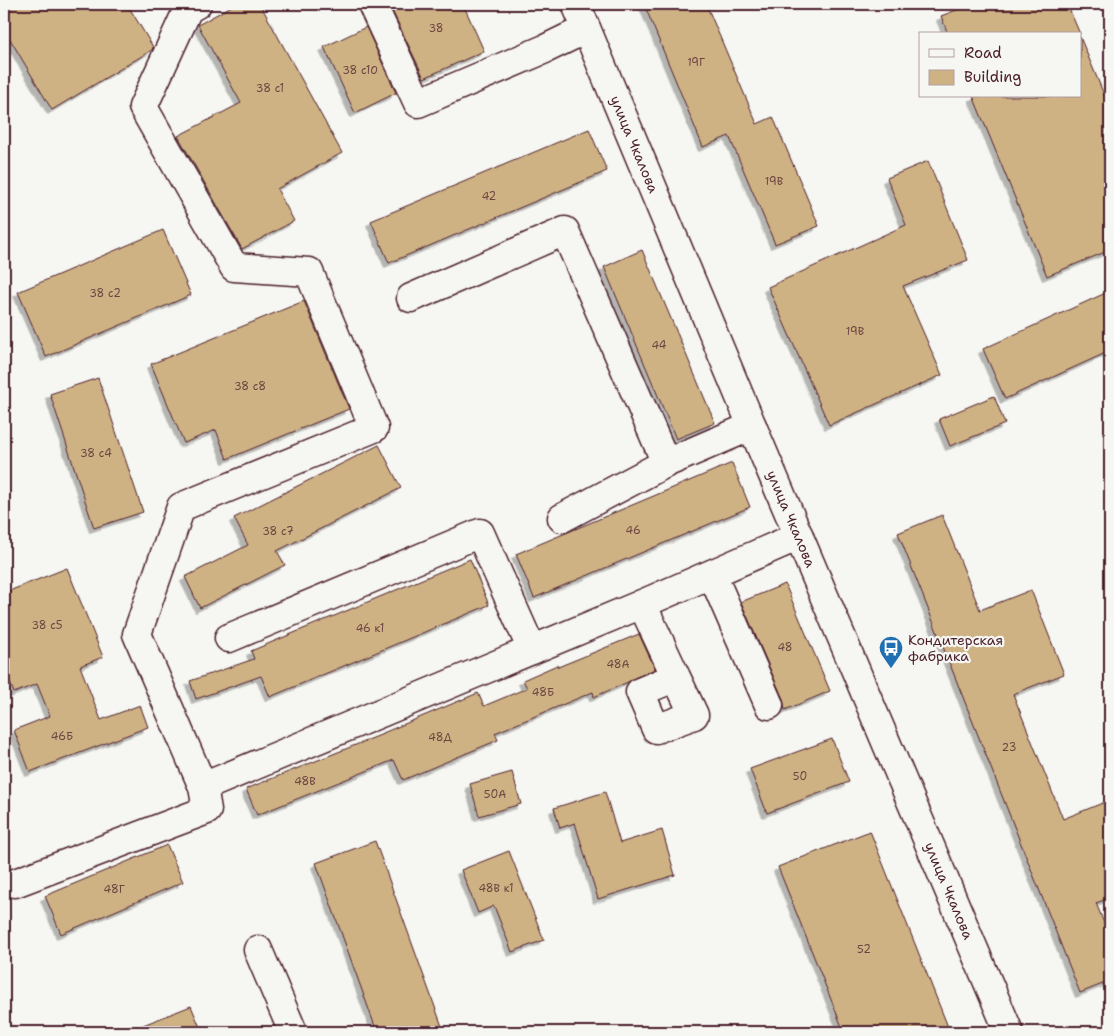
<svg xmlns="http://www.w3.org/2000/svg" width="1114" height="1036" font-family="'Shantell Sans',sans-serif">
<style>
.building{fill:#cfb284;stroke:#4a1f2b;filter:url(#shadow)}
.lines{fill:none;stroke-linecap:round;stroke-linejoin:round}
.minor-casing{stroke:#4a1f2b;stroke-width:31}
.minor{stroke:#f6f6f2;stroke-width:28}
.labels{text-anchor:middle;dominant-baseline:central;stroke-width:4.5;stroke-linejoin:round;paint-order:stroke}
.number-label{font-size:11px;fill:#6b4441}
.street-label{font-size:14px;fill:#4a1f2b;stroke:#f6f6f2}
.poi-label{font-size:14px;fill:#4a1f2b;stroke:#f6f6f2;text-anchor:start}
</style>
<defs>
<filter id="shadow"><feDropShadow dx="-4.5" dy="4.5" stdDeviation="0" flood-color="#0004"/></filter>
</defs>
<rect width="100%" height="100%" fill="#f6f6f2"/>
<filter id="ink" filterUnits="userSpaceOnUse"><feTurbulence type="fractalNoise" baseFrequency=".02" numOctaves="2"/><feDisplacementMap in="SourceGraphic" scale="10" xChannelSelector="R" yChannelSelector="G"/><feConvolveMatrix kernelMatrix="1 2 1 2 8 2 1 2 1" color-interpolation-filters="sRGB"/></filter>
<g filter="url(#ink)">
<g class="building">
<path d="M 4,4 L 127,4 L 153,47 L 152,50 L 52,110 L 4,29 Z"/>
<path d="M 235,4 L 260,4 L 342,153 L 277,189 L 294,221 L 242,249 L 178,136 L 241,103 L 198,25 Z"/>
<path d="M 389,4 L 463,4 L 484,51 L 424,78 Z"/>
<path d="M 644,4 L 706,4 L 757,124 L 773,117 L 819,226 L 775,244 L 729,136 L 703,147 Z"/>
<path d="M 972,4 L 1067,4 L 1080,34 L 948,34 L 941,16 Z"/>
<path d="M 366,27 L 396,93 L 355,113 L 324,47 Z"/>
<path d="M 1080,37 L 1110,109 L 1110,250 L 1047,276 L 973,96 L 1080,96 Z"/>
<path d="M 589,129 L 607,171 L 389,263 L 371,221 Z"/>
<path d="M 928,161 L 968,260 L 903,286 L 942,375 L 829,425 L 768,287 L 906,225 L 887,178 Z"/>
<path d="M 163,230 L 191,295 L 46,357 L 18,292 Z"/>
<path d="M 642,250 L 715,423 L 676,439 L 604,267 Z"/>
<path d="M 1110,291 L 1110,351 L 1005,399 L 983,349 Z"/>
<path d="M 304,301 L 349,409 L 227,459 L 216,430 L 184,443 L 151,364 Z"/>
<path d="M 98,378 L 143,512 L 94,528 L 50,394 Z"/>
<path d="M 994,396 L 1005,424 L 950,446 L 939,419 Z"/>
<path d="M 379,445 L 401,488 L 277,551 L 285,565 L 200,608 L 185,577 L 248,545 L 234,518 Z"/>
<path d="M 732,463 L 750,507 L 534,598 L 516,554 Z"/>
<path d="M 942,515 L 980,610 L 1031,590 L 1064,674 L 1013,694 L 1063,819 L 1110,800 L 1110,898 L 1096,903 L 1110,938 L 1110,981 L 1080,993 L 898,533 Z"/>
<path d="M 470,559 L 489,605 L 270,697 L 261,676 L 196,699 L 190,681 L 254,659 L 251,651 Z"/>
<path d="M 67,568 L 103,657 L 80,666 L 101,720 L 140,705 L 148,727 L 30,772 L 14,730 L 50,716 L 37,684 L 14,693 L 4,667 L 4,593 Z"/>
<path d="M 785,584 L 830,691 L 785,710 L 783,699 L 741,602 Z"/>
<path d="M 639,634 L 655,669 L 634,678 L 628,682 L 594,697 L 593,692 L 495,733 L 498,740 L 403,780 L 394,760 L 257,815 L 246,789 L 383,734 L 383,733 L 478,693 L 484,706 L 527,688 L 523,680 L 557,665 L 558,667 Z"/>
<path d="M 832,739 L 849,782 L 767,813 L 750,769 Z"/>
<path d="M 512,772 L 521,804 L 479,816 L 470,784 Z"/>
<path d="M 605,792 L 620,843 L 662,830 L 675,875 L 598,899 L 575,823 L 560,828 L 554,808 Z"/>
<path d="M 870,831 L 950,1032 L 844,1032 L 778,867 Z"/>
<path d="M 375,841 L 444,1032 L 377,1032 L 316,863 Z"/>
<path d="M 167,845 L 183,882 L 61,934 L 45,896 Z"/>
<path d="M 509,851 L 544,940 L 512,952 L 494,906 L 478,913 L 461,870 Z"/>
<path d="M 191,1006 L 202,1032 L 128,1032 L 128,1031 Z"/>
</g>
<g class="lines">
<defs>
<g id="minor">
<path d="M 197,4 L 188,9 L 143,107 L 234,267 L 309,272 L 374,428 L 181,507 L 137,634 L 203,787"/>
<path d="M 372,4 L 418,103 L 545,49 L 586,29"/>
<path id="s1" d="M 576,4 L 752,426 L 1009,1032"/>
<path d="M 411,298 L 565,231 L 666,463"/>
<path d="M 562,518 L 666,463 L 752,426"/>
<path d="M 712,574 L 769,705"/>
<path d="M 642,604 L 676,677 L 640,692 L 656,729 L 694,715 L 676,677"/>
<path d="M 229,638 L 480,533 L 532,650"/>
<path d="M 15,883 L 207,810 L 203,787 L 642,604 L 799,536"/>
<path d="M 258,950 L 293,1032"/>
</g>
</defs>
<use href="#minor" class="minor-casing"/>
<use href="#minor" class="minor"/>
</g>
</g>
<defs>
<symbol id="bus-pin" viewBox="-11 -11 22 30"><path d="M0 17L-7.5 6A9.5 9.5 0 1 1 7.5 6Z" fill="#1f6fb2" stroke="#f6f6f2"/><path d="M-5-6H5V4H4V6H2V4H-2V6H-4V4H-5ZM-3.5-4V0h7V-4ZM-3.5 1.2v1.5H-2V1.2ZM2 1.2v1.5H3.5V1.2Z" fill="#fff"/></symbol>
</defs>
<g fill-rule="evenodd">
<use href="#bus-pin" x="877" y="634" width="28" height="38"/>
</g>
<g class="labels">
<g class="number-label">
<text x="436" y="28">38</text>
<text x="696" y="62">19Г</text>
<text x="360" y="70">38 с10</text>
<text x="270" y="88">38 с1</text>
<text x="774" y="181">19В</text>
<text x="489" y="196">42</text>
<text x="105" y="293">38 с2</text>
<text x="855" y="331">19В</text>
<text x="659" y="345">44</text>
<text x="250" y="386">38 с8</text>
<text x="96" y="453">38 с4</text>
<text x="633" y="530">46</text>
<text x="278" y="531">38 с7</text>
<text x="47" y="625">38 с5</text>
<text x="370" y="628">46 к1</text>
<text x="785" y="647">48</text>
<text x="618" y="664">48А</text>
<text x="543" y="692">48Б</text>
<text x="62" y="736">46Б</text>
<text x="440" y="737">48Д</text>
<text x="1009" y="747">23</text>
<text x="800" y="776">50</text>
<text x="305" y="781">48В</text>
<text x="495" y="794">50А</text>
<text x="496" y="888">48В к1</text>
<text x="114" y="889">48Г</text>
<text x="864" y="949">52</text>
</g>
<g class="street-label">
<text stroke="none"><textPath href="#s1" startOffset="152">улица Чкалова</textPath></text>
<text stroke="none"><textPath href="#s1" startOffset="558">улица Чкалова</textPath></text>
<text stroke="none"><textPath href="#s1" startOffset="962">улица Чкалова</textPath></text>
</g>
<g class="poi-label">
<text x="908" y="640">Кондитерская<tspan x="908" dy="16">фабрика</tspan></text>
</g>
</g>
<rect width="1114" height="1036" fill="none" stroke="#f6f6f2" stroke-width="20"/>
<rect x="10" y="10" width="1094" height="1016" fill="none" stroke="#4a1f2b" stroke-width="2" filter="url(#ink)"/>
<rect x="919" y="32" width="162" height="65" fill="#f6f6f2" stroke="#b1a0a2"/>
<rect x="929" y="49" width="25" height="8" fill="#f6f6f2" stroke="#b1a0a2"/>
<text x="964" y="58" font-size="15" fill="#4a1f2b">Road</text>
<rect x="929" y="70" width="25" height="15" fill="#cfb284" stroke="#b1a0a2"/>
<text x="964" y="82" font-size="15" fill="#4a1f2b">Building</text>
</svg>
